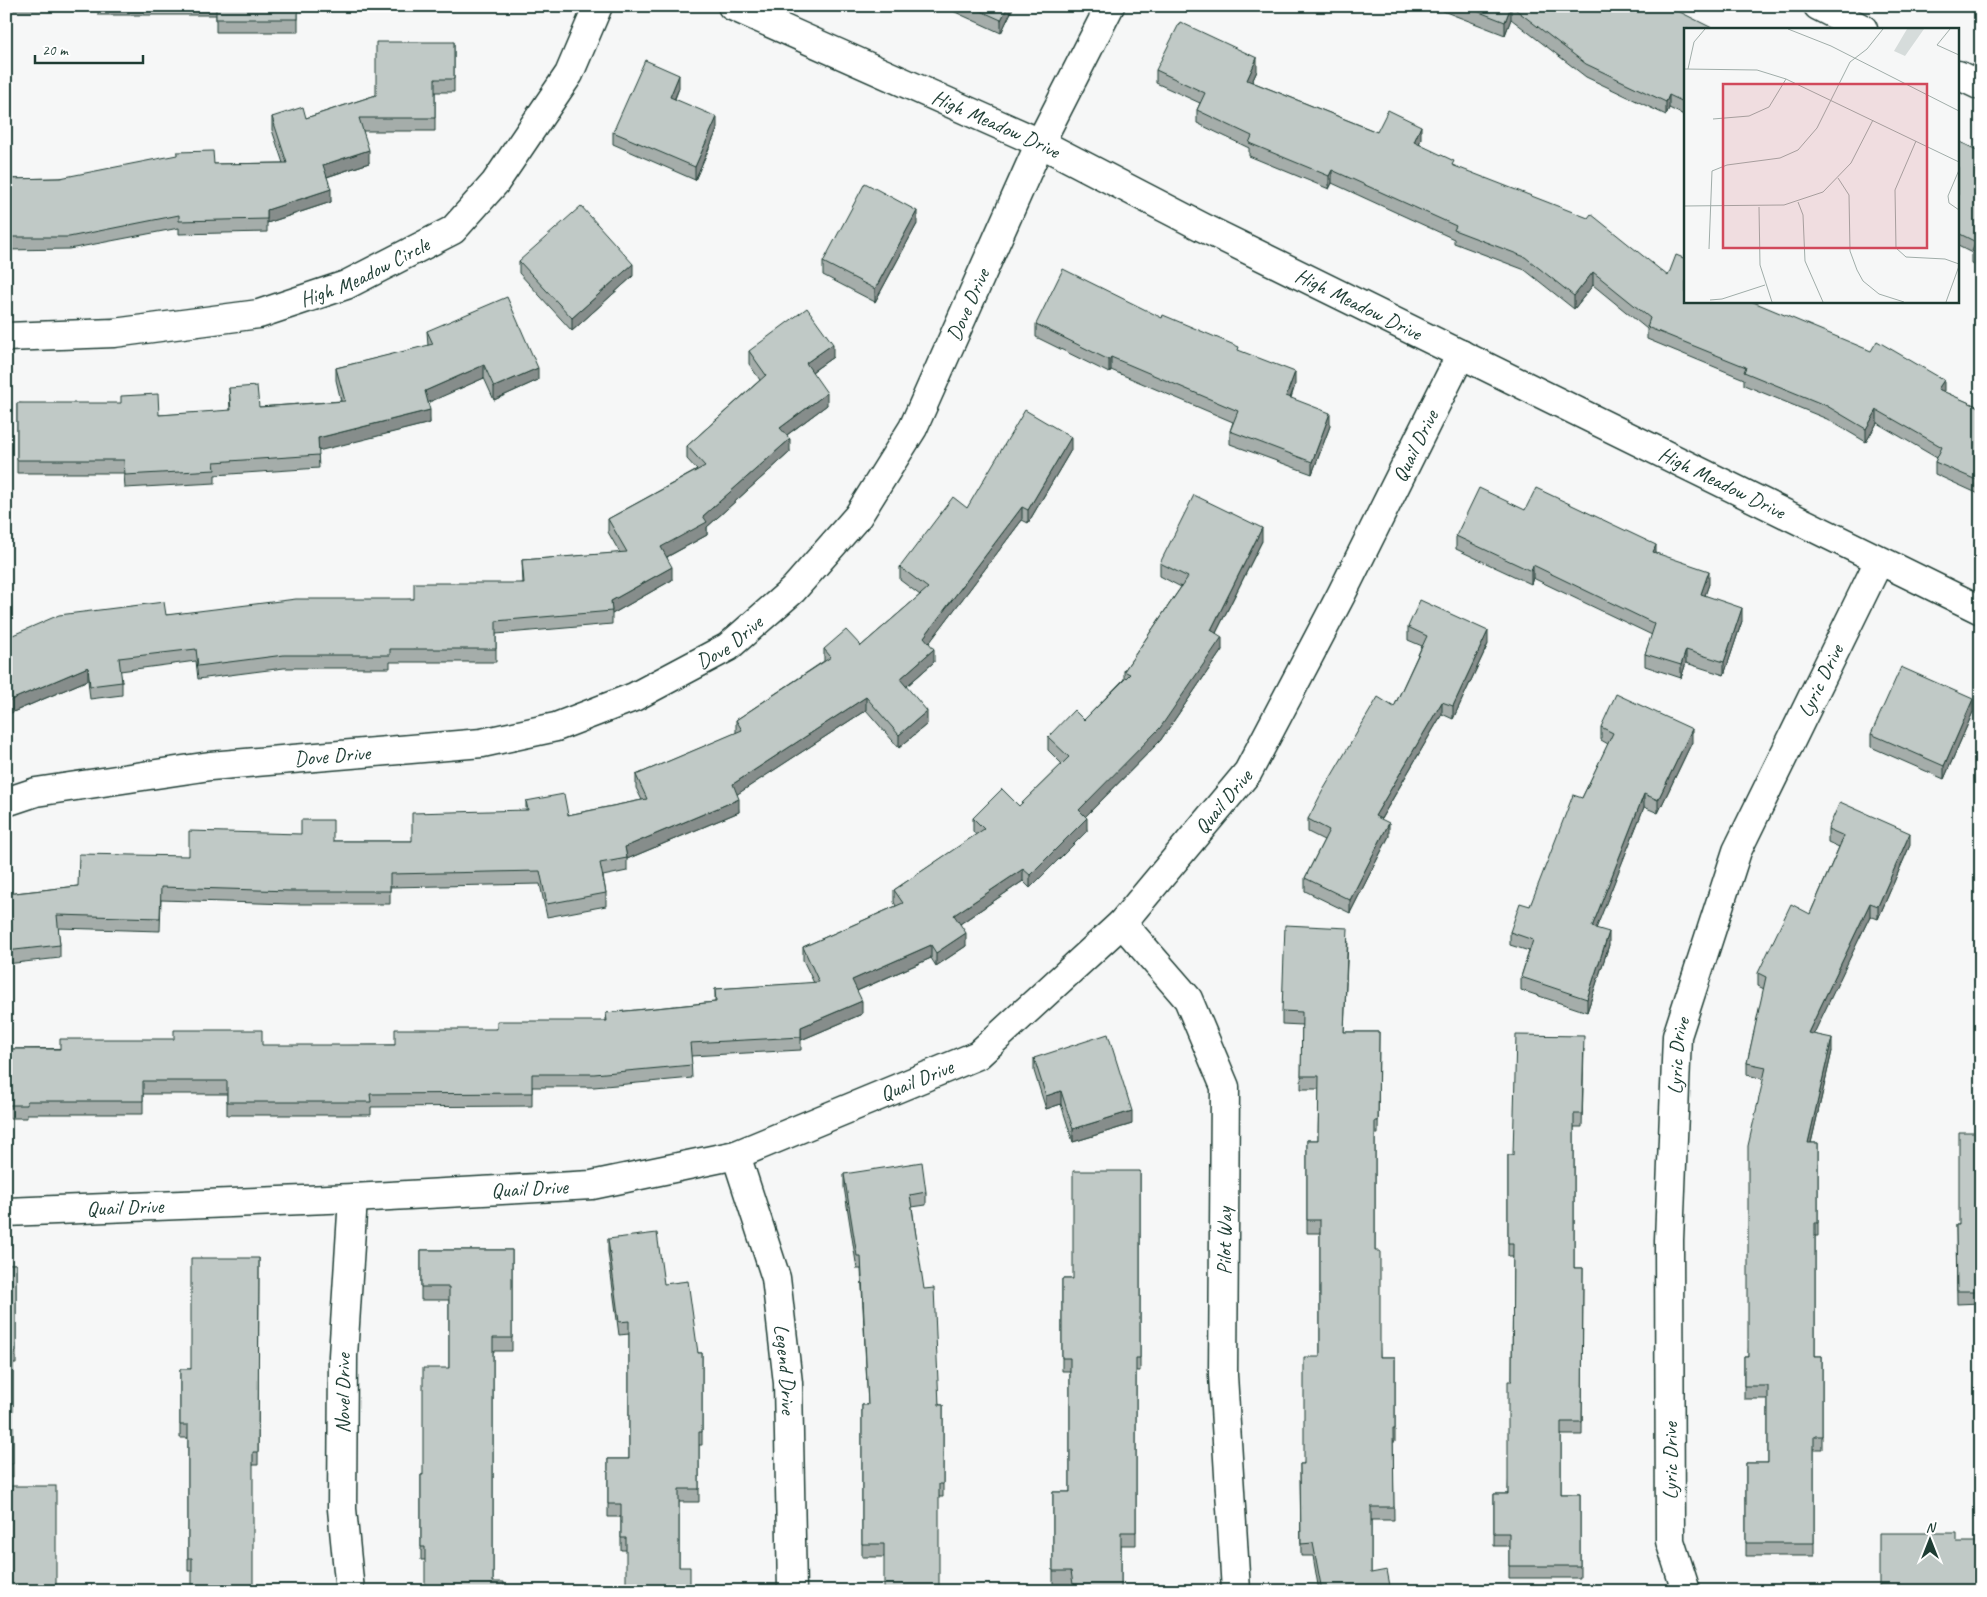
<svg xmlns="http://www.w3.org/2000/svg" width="1987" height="1597" font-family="Caveat,sans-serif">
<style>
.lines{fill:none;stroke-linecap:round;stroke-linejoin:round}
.street-casing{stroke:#1f3d34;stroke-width:31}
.secondary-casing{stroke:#1f3d34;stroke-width:31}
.street{stroke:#fff;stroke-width:28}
.secondary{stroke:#fff;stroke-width:28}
.wall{fill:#a5adaa;stroke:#1f3d34}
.shaded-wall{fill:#868d8b;stroke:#1f3d34}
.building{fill:#c0c9c6;stroke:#1f3d34}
.labels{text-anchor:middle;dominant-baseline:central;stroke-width:4;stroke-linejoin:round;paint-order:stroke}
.street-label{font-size:21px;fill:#1f3d34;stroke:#fff}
.inset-road{fill:none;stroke:#a0ada9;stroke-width:1}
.view{fill:#d1495b;fill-opacity:0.15;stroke:#d1495b;stroke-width:2.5}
.inset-edge{fill:none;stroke:#1f3d34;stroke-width:2.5}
</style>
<rect width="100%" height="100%" fill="#f6f7f7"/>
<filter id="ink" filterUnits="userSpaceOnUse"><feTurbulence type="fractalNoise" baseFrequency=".02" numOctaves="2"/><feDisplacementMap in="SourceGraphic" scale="10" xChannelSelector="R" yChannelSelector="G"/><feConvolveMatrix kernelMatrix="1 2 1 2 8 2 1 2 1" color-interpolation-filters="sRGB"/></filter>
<g filter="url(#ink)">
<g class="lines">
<defs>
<g id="street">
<path d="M 1818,6 L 1863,29"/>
<path d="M 1958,75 L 1981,86"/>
<path id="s1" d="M 6,337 L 114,333 L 259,314 L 346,285 L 453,230 L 495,183 L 569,74 L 598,6"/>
<path id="s2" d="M 6,802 L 36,792 L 210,766 L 482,743 L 556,727 L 634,697 L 728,647 L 793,590 L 858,516 L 913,428 L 1040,143 L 1110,6"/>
<path d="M 1122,923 L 1188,999 L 1225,1087 L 1223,1375 L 1236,1591"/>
<path id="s3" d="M 736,1155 L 776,1278 L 788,1383 L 792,1591"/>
<path id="s4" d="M 6,1212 L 353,1198 L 592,1185 L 736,1155 L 978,1055 L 1122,923 L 1248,772 L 1341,595 L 1461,354"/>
<path id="s5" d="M 350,1591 L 342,1509 L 343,1356 L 353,1198"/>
<path id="s6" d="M 1686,1591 L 1670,1541 L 1669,1240 L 1677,1036 L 1737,851 L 1879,561"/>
</g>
<g id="secondary">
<path id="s7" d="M 732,6 L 1040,143 L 1202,227 L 1981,610"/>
</g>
</defs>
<use href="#street" class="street-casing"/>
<use href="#secondary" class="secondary-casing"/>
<use href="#street" class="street"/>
<use href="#secondary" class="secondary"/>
</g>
<g class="wall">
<path d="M 6,6 L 298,6 L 298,32 L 216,32 L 216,15 L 98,15 L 98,10 L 6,10 Z"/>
<path d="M 942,6 L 1014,6 L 1001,33 Z"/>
<path d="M 1442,6 L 1668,6 L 1686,29 L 1686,116 L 1669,108 L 1666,115 L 1586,77 L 1511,19 L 1505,35 L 1443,11 L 1443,7 Z"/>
<path d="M 454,42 L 454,92 L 435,92 L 435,131 L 363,131 L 369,163 L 327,177 L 331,202 L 267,223 L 267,232 L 179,234 L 179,228 L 69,249 L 6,250 L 6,179 L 60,178 L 214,164 L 283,163 L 272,130 L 272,117 L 306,118 L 376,95 Z"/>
<path d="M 1156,70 L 1257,71 L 1252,82 L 1377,132 L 1421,139 L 1419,144 L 1454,166 L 1686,301 L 1944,392 L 1981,408 L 1981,495 L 1935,474 L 1935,462 L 1937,458 L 1877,423 L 1866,442 L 1827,419 L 1744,385 L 1744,379 L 1647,339 L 1647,329 L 1593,285 L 1574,309 L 1525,270 L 1454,243 L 1454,239 L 1332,183 L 1329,189 L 1249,156 L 1249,148 L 1197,123 L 1197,110 L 1200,103 L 1156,83 Z"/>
<path d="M 679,88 L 675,99 L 717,130 L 695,180 L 613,144 L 613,132 Z"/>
<path d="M 1958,141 L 1981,152 L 1981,268 L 1972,264 L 1972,253 L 1958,246 Z"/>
<path d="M 917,224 L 875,302 L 823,275 L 823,262 Z"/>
<path d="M 519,261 L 633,276 L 572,331 L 519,273 Z"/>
<path d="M 1162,318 L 1239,351 L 1295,385 L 1291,398 L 1330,426 L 1312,474 L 1230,444 L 1230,431 L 1233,422 L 1111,370 L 1109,373 L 1036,337 L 1036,324 Z"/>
<path d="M 427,331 L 538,380 L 494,400 L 484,378 L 428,402 L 430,423 L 318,450 L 319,468 L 215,475 L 215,483 L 125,488 L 124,473 L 17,473 L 17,403 L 159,415 L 230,411 L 229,388 L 259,407 L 341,401 L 336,380 L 336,368 L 428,346 Z"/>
<path d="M 749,351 L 833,357 L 812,372 L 827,405 L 787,435 L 790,452 L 707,527 L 707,535 L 667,557 L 672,580 L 612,614 L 612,624 L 496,634 L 496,662 L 390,662 L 390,668 L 284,668 L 198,679 L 196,661 L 120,671 L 122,682 L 122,695 L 90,699 L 88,680 L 6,715 L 166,615 L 414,599 L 523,583 L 522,560 L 620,553 L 608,532 L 608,519 L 697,470 L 687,459 L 687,446 L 760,380 L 749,364 Z"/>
<path d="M 1071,450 L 1028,523 L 1022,520 L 929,643 L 934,662 L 906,687 L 927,724 L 899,748 L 866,710 L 737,794 L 739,812 L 627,859 L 627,871 L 603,876 L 606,893 L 606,906 L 547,917 L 540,884 L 390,887 L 390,904 L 290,904 L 161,900 L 160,931 L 58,928 L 60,945 L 60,958 L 6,964 L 6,894 L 78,886 L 189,856 L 333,841 L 412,841 L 526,810 L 526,801 L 568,815 L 642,800 L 636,788 L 636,775 L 736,733 L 736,720 L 824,661 L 824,649 L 861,646 L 920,595 L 900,580 L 900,567 L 967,508 Z"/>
<path d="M 1525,510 L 1656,554 L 1709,584 L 1705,595 L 1742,621 L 1724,675 L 1686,663 L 1681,678 L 1645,666 L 1645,654 L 1652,635 L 1533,578 L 1531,584 L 1456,549 L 1456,536 Z"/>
<path d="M 1262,541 L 1216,633 L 1222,650 L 1160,741 L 1085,817 L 1087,831 L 1030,888 L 1023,881 L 960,924 L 966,946 L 936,966 L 931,958 L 857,991 L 862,1014 L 801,1040 L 801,1050 L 691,1056 L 692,1078 L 594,1087 L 532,1087 L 532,1106 L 371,1107 L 371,1115 L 227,1115 L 227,1094 L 143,1094 L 143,1114 L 27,1114 L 27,1118 L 6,1118 L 6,1049 L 395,1045 L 497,1029 L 606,1021 L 606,1013 L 715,1002 L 715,989 L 814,983 L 803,960 L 803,947 L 896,906 L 894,902 L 894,890 L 976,835 L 973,831 L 973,818 L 1019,806 L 1062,764 L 1048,750 L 1048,737 L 1084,720 L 1124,679 L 1124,671 L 1181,587 L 1160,576 L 1160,563 Z"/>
<path d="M 1408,627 L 1488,644 L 1453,719 L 1442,714 L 1381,819 L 1389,836 L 1350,913 L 1305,891 L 1305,878 L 1324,840 L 1308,832 L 1308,819 L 1394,707 L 1422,646 L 1408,640 Z"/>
<path d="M 1973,712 L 1944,779 L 1871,747 L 1871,734 Z"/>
<path d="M 1601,727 L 1692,742 L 1658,813 L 1644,807 L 1596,928 L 1609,945 L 1587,1012 L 1521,990 L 1521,977 L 1529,951 L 1510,945 L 1510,932 L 1530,906 L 1608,744 L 1601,740 Z"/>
<path d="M 1828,829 L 1910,845 L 1878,919 L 1870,916 L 1813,1034 L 1832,1051 L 1811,1143 L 1818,1143 L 1818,1236 L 1815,1236 L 1815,1356 L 1822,1356 L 1822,1449 L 1814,1449 L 1814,1556 L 1746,1556 L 1746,1463 L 1768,1463 L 1768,1399 L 1744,1399 L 1744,1356 L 1748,1356 L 1764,1079 L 1747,1075 L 1747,1063 L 1764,989 L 1758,986 L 1758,973 L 1810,914 L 1839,847 L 1828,842 Z"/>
<path d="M 1348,941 L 1344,1032 L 1379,1032 L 1378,1134 L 1375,1134 L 1375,1251 L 1380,1357 L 1395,1357 L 1395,1442 L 1393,1442 L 1394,1520 L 1371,1520 L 1371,1573 L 1391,1591 L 1319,1591 L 1313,1556 L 1301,1556 L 1300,1464 L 1304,1464 L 1320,1357 L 1320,1233 L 1307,1233 L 1307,1140 L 1318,1140 L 1319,1089 L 1301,1089 L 1302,1025 L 1282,1024 L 1282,1011 Z"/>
<path d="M 1584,1049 L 1582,1127 L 1574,1127 L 1574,1268 L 1583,1268 L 1582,1435 L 1561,1435 L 1561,1494 L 1580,1494 L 1580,1578 L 1509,1578 L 1509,1546 L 1494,1546 L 1494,1494 L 1508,1494 L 1512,1381 L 1513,1256 L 1508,1256 L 1508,1155 L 1513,1155 Z"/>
<path d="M 1034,1058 L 1132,1124 L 1073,1142 L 1061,1104 L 1046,1109 L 1034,1071 Z"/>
<path d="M 1981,1132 L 1981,1303 L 1957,1304 L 1956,1225 L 1959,1225 Z"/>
<path d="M 1140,1171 L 1140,1371 L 1136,1371 L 1136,1545 L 1121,1545 L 1121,1591 L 1072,1591 L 1071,1584 L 1053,1584 L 1053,1492 L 1070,1492 L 1070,1371 L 1062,1371 L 1062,1279 L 1073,1279 Z"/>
<path d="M 844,1174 L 926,1192 L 926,1205 L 912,1207 L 939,1405 L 943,1405 L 943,1497 L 939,1497 L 884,1557 L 862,1557 L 862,1405 L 868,1405 L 861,1269 L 857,1269 L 844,1187 Z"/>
<path d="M 608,1239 L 664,1284 L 698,1353 L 702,1353 L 702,1445 L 699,1445 L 699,1502 L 679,1502 L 679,1567 L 690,1591 L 626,1550 L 621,1550 L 621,1517 L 608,1517 L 608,1459 L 629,1459 L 629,1334 L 619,1335 L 608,1252 Z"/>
<path d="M 421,1250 L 512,1250 L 512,1351 L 493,1351 L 493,1582 L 504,1591 L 425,1560 L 421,1560 L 421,1475 L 423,1475 L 449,1368 L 449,1300 L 421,1300 Z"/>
<path d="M 259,1258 L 258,1465 L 253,1465 L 192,1571 L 188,1571 L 188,1438 L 180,1438 L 180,1369 L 191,1369 Z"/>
<path d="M 6,1264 L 16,1264 L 16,1364 L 13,1364 L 13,1477 L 6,1477 Z"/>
<path d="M 1957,1542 L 1981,1591 L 1879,1591 Z"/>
</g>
<g class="shaded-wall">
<path d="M 1008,6 L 1014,6 L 1001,33 L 1001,20 Z"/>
<path d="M 1511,6 L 1511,19 L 1505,35 L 1505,22 Z"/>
<path d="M 1257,58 L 1257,71 L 1247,93 L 1247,80 Z"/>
<path d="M 679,75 L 679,88 L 670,110 L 670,97 Z"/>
<path d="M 1669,95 L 1669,108 L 1666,115 L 1666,102 Z"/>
<path d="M 717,117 L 717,130 L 695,180 L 695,167 Z"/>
<path d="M 1421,126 L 1421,139 L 1414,155 L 1414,142 Z"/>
<path d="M 369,150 L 369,163 L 323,178 L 323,165 Z"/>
<path d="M 1332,170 L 1332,183 L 1329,189 L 1329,176 Z"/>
<path d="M 331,189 L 331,202 L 267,223 L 267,210 Z"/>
<path d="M 917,211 L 917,224 L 875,302 L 875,289 Z"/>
<path d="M 633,264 L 633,276 L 572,331 L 572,318 Z"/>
<path d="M 1593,272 L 1593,285 L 1574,309 L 1574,296 Z"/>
<path d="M 833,344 L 833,357 L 806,376 L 806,363 Z"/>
<path d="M 1111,357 L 1111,370 L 1109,373 L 1109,360 Z"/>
<path d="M 484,365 L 484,378 L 425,404 L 425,391 Z"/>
<path d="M 538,368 L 538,380 L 494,400 L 494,387 Z"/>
<path d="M 1295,372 L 1295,385 L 1286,409 L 1286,396 Z"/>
<path d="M 1944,380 L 1944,392 L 1938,389 Z"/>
<path d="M 827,393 L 827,405 L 780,440 L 780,428 Z"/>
<path d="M 430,410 L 430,423 L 318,451 L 318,438 Z"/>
<path d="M 1877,410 L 1877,423 L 1866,442 L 1866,429 Z"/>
<path d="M 1330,413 L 1330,426 L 1312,474 L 1312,462 Z"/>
<path d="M 1071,437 L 1071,450 L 1028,523 L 1028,510 Z"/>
<path d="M 790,439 L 790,452 L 707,527 L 707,535 L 661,560 L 661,547 L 703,516 Z"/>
<path d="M 1022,507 L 1022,520 L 924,650 L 924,637 Z"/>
<path d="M 1262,528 L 1262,541 L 1211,643 L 1211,630 Z"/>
<path d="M 1656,545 L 1656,558 L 1653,552 Z"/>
<path d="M 1533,565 L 1533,578 L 1531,584 L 1531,571 Z"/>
<path d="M 672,567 L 672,580 L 612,614 L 611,601 Z"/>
<path d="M 1709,571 L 1709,584 L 1701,607 L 1701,594 Z"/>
<path d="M 1742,608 L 1742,621 L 1724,675 L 1724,662 Z"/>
<path d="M 1488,631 L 1488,644 L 1453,719 L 1453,706 Z"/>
<path d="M 1222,637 L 1222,650 L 1160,741 L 1079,823 L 1079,810 Z"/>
<path d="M 934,649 L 934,662 L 900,692 L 900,679 Z"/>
<path d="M 1686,650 L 1686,663 L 1681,678 L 1681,665 Z"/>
<path d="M 88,667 L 88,680 L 6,715 L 6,702 Z"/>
<path d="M 866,697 L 866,710 L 733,797 L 733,784 Z"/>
<path d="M 1973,699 L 1973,712 L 1944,779 L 1944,766 Z"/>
<path d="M 1442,702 L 1442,714 L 1375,829 L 1375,816 Z"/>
<path d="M 927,711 L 927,724 L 899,748 L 899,735 Z"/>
<path d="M 1692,729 L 1692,742 L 1658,813 L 1658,800 Z"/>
<path d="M 1644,794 L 1644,807 L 1592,939 L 1592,927 Z"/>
<path d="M 739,799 L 739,812 L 627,859 L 625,847 Z"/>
<path d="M 1087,818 L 1087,831 L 1030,888 L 1030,875 Z"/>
<path d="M 1389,823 L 1389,836 L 1350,913 L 1350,900 Z"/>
<path d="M 1910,833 L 1910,845 L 1878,919 L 1878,906 Z"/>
<path d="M 1023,869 L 1023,881 L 954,928 L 954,915 Z"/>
<path d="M 1870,903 L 1870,916 L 1808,1046 L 1808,1033 Z"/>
<path d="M 1609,932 L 1609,945 L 1587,1012 L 1587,999 Z"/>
<path d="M 966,933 L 966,946 L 936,966 L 936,953 Z"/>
<path d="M 931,945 L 931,958 L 852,993 L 852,980 Z"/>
<path d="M 862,1001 L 862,1014 L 801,1040 L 801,1027 Z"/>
<path d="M 1832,1038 L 1832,1051 L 1808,1156 L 1808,1143 Z"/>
<path d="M 1061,1091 L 1061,1104 L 1046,1109 L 1046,1096 Z"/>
<path d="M 1132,1111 L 1132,1124 L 1073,1142 L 1073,1129 Z"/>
</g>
<g class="building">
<rect x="216" y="6" width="82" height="13"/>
<path d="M 970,6 L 1008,6 L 1001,20 Z"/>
<path d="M 1464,6 L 1668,6 L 1714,29 L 1686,29 L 1686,103 L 1669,95 L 1666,102 L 1586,64 L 1511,6 L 1505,22 Z"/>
<path d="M 1180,22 L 1257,58 L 1247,80 L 1377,132 L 1388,110 L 1421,126 L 1414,142 L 1454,161 L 1452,165 L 1588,218 L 1591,214 L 1668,276 L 1676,255 L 1686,259 L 1686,301 L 1751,301 L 1871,351 L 1877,341 L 1944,380 L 1938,389 L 1981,408 L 1981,482 L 1935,462 L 1942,447 L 1877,410 L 1866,429 L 1827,406 L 1744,372 L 1746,367 L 1647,327 L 1650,318 L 1593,272 L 1574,296 L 1525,257 L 1454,230 L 1456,226 L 1332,170 L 1329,176 L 1249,143 L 1252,136 L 1197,110 L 1205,93 L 1156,70 Z"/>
<path d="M 376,42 L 454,42 L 454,79 L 435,79 L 435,118 L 359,118 L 369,150 L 323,165 L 331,189 L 267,210 L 267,219 L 179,221 L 179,215 L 69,237 L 6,237 L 6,179 L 60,178 L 177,155 L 177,152 L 213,151 L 214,164 L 287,163 L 272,117 L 303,107 L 306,118 L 376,95 Z"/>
<path d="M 645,60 L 679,75 L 670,97 L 717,117 L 695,167 L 613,132 Z"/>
<path d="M 1958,141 L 1981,152 L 1981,255 L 1972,251 L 1976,242 L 1958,233 Z"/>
<path d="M 865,183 L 917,211 L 875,289 L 823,262 Z"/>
<path d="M 581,206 L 633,264 L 572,318 L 519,261 Z"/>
<path d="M 1063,269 L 1162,318 L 1163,315 L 1239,347 L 1238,350 L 1295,372 L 1286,396 L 1330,413 L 1312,462 L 1230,431 L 1238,411 L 1111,357 L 1109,360 L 1036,324 Z"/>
<path d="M 507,297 L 538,368 L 494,387 L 484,365 L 425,391 L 430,410 L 318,438 L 319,455 L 214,462 L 215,470 L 125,475 L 124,460 L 17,460 L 17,403 L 121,403 L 121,396 L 158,394 L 159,415 L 231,410 L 229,388 L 257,386 L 259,407 L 345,401 L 336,368 L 433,344 L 427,331 Z"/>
<path d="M 807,308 L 833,344 L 806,363 L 827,393 L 780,428 L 790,439 L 703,516 L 707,522 L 661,547 L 672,567 L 611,601 L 612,611 L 496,621 L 496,649 L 390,649 L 390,655 L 284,655 L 198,666 L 196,649 L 119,658 L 122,682 L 90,686 L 88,667 L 6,702 L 6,638 L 59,615 L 164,602 L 166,615 L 296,599 L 414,599 L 414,583 L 524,583 L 522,560 L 627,552 L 608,519 L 705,466 L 687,446 L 766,375 L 749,351 Z"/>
<path d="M 1025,410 L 1071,437 L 1028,510 L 1022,507 L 924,637 L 934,649 L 900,679 L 927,711 L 899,735 L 866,697 L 733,784 L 739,799 L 625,847 L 627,858 L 600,863 L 606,893 L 547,904 L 540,871 L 390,874 L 390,891 L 290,891 L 161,887 L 160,918 L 57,915 L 60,945 L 6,951 L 6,894 L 78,886 L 79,854 L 189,856 L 189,831 L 301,834 L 301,820 L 333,820 L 333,841 L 412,841 L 412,813 L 528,810 L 526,801 L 564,794 L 568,815 L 647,799 L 636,775 L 742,730 L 736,720 L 831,657 L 824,649 L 846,630 L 861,646 L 928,588 L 900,567 L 953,497 L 967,508 Z"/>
<path d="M 1479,488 L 1525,510 L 1536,488 L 1656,545 L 1653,552 L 1709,571 L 1701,594 L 1742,608 L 1724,662 L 1686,650 L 1681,665 L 1645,654 L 1655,624 L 1533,565 L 1531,571 L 1456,536 Z"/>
<path d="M 1194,495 L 1262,528 L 1211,630 L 1222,637 L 1160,728 L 1079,810 L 1087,818 L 1030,875 L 1023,869 L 954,915 L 966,933 L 936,953 L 931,945 L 852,980 L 862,1001 L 801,1027 L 801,1037 L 690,1043 L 692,1065 L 594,1074 L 532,1074 L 532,1093 L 370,1094 L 371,1102 L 227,1102 L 227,1081 L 143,1081 L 143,1101 L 27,1101 L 27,1105 L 6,1105 L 6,1049 L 60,1049 L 60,1039 L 174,1039 L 174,1030 L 262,1030 L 262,1045 L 395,1045 L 395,1029 L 497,1029 L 497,1021 L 607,1021 L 606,1013 L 716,1002 L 715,989 L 819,982 L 803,947 L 903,903 L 894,890 L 984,829 L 973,818 L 1002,789 L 1019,806 L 1069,757 L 1048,737 L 1074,710 L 1084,720 L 1130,674 L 1124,671 L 1188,577 L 1160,563 Z"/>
<path d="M 1420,600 L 1488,631 L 1453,706 L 1442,702 L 1375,816 L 1389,823 L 1350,900 L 1305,878 L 1329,830 L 1308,819 L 1322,792 L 1378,697 L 1394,707 L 1427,636 L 1408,627 Z"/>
<path d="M 1901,667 L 1973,699 L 1944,766 L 1871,734 Z"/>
<path d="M 1616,694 L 1692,729 L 1658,800 L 1644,794 L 1592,927 L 1609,932 L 1587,999 L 1521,977 L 1533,940 L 1510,932 L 1520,903 L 1530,906 L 1573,795 L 1582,798 L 1613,733 L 1601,727 Z"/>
<path d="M 1840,802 L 1910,833 L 1878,906 L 1870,903 L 1808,1033 L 1832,1038 L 1808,1143 L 1818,1143 L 1818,1223 L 1815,1223 L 1815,1356 L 1822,1356 L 1822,1436 L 1814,1436 L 1814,1543 L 1746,1543 L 1746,1463 L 1768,1463 L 1768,1386 L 1744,1386 L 1744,1356 L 1748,1356 L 1748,1146 L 1766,1067 L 1747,1063 L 1766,977 L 1758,973 L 1791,904 L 1810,914 L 1844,836 L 1828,829 Z"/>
<path d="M 1285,925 L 1348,928 L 1344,1032 L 1379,1032 L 1378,1121 L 1375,1121 L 1375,1251 L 1380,1251 L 1380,1357 L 1395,1357 L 1395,1429 L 1393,1429 L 1394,1507 L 1371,1507 L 1371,1573 L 1387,1570 L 1391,1591 L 1322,1591 L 1313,1543 L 1301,1544 L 1300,1464 L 1304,1464 L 1304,1357 L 1320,1357 L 1320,1220 L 1307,1220 L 1307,1140 L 1318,1140 L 1319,1076 L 1301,1076 L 1302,1012 L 1282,1011 Z"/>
<path d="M 1108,1034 L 1132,1111 L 1073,1129 L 1061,1091 L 1046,1096 L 1034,1058 Z"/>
<path d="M 1516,1035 L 1584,1036 L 1582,1114 L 1574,1114 L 1574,1268 L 1583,1268 L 1582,1422 L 1561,1422 L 1561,1494 L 1580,1494 L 1580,1566 L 1509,1566 L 1509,1533 L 1494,1533 L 1494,1494 L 1508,1494 L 1508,1381 L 1512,1381 L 1513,1243 L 1508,1243 L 1508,1155 L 1513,1155 Z"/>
<path d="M 1959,1132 L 1981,1132 L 1981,1291 L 1957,1291 L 1956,1225 L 1959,1225 Z"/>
<path d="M 922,1162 L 926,1192 L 910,1195 L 924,1289 L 934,1288 L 939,1405 L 943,1405 L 943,1484 L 939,1484 L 939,1591 L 884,1591 L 884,1544 L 862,1544 L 862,1405 L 868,1405 L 861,1256 L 857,1256 L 844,1174 Z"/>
<path d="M 1073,1171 L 1140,1171 L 1140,1358 L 1136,1358 L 1136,1532 L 1121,1532 L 1121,1591 L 1074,1591 L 1071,1571 L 1053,1571 L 1053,1492 L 1070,1492 L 1070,1358 L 1062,1358 L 1062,1279 L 1073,1279 Z"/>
<path d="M 657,1233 L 664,1284 L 688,1281 L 698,1353 L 702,1353 L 702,1432 L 699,1432 L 699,1489 L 679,1489 L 679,1567 L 690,1567 L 690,1591 L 626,1591 L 626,1538 L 621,1538 L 621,1504 L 608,1504 L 608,1459 L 629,1459 L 629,1321 L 619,1322 L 608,1239 Z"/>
<path d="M 421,1250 L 512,1250 L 512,1338 L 493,1338 L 493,1582 L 504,1582 L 504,1591 L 425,1591 L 425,1547 L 421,1547 L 421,1475 L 423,1475 L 423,1368 L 449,1368 L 449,1287 L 421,1287 Z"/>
<path d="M 191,1258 L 259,1258 L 258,1452 L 253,1452 L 253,1591 L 192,1591 L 192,1558 L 188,1558 L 188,1425 L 180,1425 L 180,1369 L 191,1369 Z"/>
<path d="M 6,1264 L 16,1264 L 16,1352 L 13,1352 L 13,1464 L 6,1464 Z"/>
<rect x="6" y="1486" width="50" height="105"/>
<path d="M 1879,1533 L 1957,1533 L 1957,1542 L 1981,1542 L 1981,1591 L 1978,1591 L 1978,1590 L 1879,1591 Z"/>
</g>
</g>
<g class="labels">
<g class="street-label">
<text stroke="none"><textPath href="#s7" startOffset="289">High Meadow Drive</textPath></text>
<text stroke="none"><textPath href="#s1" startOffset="368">High Meadow Circle</textPath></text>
<text stroke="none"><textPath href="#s2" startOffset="1170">Dove Drive</textPath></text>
<text stroke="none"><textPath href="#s7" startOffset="694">High Meadow Drive</textPath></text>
<text stroke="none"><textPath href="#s4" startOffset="1754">Quail Drive</textPath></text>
<text stroke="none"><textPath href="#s7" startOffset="1099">High Meadow Drive</textPath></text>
<text stroke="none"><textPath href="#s2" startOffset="750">Dove Drive</textPath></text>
<text stroke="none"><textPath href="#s6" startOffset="942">Lyric Drive</textPath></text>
<text stroke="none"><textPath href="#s2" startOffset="330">Dove Drive</textPath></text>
<text stroke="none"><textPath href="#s4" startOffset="1349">Quail Drive</textPath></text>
<text stroke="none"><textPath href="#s6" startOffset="538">Lyric Drive</textPath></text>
<text stroke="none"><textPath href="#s4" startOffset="929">Quail Drive</textPath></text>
<text stroke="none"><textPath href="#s4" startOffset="524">Quail Drive</textPath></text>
<text stroke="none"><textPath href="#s4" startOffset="119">Quail Drive</textPath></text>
<text transform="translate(1224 1241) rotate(-90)">Pilot Way</text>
<text stroke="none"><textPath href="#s3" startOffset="221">Legend Drive</textPath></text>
<text stroke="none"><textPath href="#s5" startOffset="198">Novel Drive</textPath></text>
<text transform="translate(1670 1461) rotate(-90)">Lyric Drive</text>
</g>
</g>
<g transform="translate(1684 28)">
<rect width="275" height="275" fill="#f6f7f7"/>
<path d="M 223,1 L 240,1 L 221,28 L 210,23 Z" fill="#d6dcdb"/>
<path class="inset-road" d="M 104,1 L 147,18 L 275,83M 266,1 L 253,17 L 275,27M 0,41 L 73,42 L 102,51 L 275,134M 4,41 L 10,14 L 21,1M 29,91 L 65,88 L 85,79 L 102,51M 232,113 L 211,162 L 212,220 L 222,229 L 261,231 L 275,236M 275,142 L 264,168 L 265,175 L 275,182M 154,150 L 165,167 L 166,223 L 173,242 L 179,253 L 195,266 L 220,274M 114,174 L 119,187 L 121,233 L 139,274M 0,178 L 100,177 L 139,164 L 167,135 L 189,92M 75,179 L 76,237 L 88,274M 25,221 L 28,143 L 43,137 L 96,130 L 114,122 L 133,100 L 166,34 L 183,21 L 199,1M 26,272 L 38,271 L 81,257M 262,274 L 275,238"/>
<path class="view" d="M 39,56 L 243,56 L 243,220 L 39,220 Z"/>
<rect width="275" height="275" class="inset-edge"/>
</g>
<rect width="1987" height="1597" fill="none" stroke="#fff" stroke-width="25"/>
<rect x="12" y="12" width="1962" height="1572" fill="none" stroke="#1f3d34" stroke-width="2" filter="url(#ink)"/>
<g transform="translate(1930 1540)" stroke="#ffffff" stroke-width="4" paint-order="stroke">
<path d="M0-4L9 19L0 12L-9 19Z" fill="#1f3d34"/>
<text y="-8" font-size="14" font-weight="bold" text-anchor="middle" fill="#1f3d34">N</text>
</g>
<path d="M35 55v8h108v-8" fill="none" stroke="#1f3d34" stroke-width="2.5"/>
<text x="42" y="55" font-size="15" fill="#1f3d34" stroke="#ffffff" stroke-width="4" paint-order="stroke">20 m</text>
</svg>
